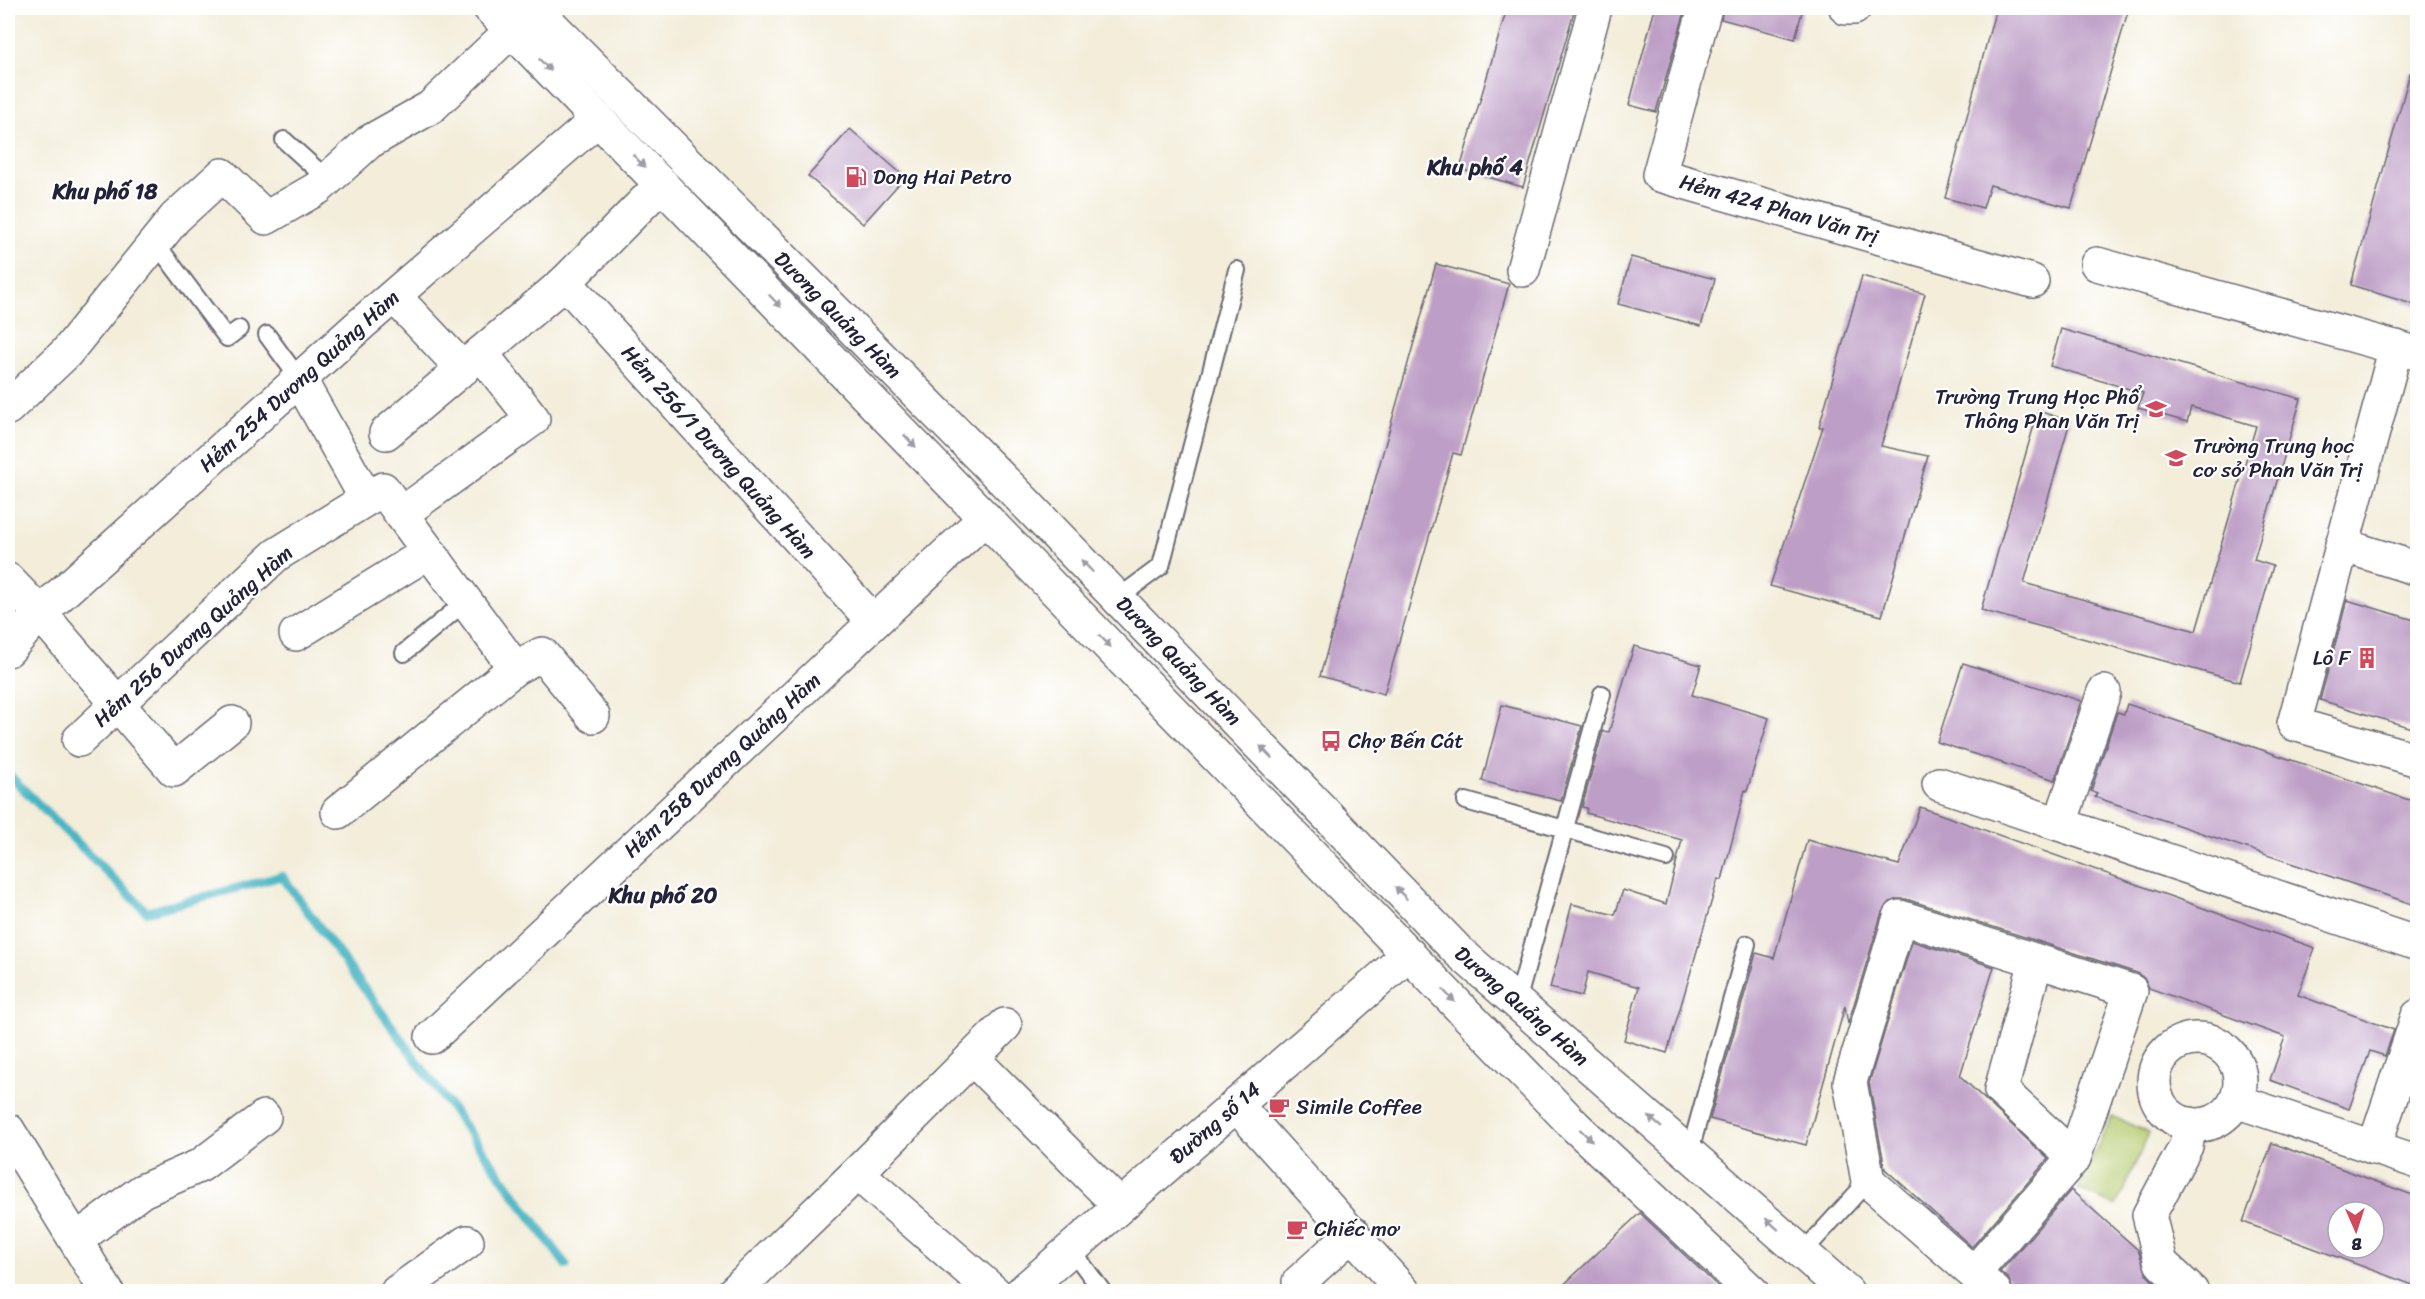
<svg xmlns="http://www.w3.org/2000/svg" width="2425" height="1299" font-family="Sriracha,sans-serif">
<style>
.grass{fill:#b7cc71;stroke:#6c7756;stroke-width:1.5}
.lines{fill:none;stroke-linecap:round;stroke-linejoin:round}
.stream{stroke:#48b5c4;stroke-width:9}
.building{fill:#bd9ec6;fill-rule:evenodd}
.lane-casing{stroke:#6b6973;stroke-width:20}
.street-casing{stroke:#6b6973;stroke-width:36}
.secondary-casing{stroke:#6b6973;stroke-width:36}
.lane{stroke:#fff;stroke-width:16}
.street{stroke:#fff;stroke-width:33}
.secondary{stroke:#fff;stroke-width:33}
.oneway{fill:#9c9ca7}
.labels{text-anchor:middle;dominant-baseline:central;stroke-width:4.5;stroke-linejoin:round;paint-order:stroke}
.poi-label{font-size:21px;fill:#22223b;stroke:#fff;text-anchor:start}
.street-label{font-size:21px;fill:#22223b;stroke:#fff}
.neighbourhood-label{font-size:22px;font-weight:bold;fill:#22223b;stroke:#fff}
</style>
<rect width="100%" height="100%" fill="#fff"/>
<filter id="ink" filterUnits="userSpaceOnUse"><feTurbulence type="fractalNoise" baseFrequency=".0167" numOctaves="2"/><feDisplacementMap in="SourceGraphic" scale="12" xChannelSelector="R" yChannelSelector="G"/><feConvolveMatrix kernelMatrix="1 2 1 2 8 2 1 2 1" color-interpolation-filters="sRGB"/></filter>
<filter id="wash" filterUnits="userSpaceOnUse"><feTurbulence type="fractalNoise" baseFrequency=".008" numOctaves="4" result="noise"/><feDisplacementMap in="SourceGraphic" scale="24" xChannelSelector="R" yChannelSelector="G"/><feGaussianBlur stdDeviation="1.35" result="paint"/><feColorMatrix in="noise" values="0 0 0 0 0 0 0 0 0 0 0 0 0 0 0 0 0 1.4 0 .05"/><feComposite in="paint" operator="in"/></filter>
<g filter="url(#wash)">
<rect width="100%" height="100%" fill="#f3edda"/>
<path class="grass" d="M 2112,1116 L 2149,1133 L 2116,1206 L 2078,1189 Z"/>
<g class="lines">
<path class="stream" d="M 8,774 L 147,912 L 282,876 L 566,1265"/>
</g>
<g id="blocks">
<g class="building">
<path d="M 1507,8 L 1575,8 L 1523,187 L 1460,169 Z"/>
<path d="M 1655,8 L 1686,8 L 1656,112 L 1629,105 Z"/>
<path d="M 1723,8 L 1803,8 L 1795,39 L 1721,19 Z"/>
<path d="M 1996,8 L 2129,8 L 2071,208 L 1990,185 L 1983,208 L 1945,198 Z"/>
<path d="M 2410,73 L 2418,74 L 2418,306 L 2351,285 Z"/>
<path d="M 850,129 L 905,177 L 863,224 L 808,176 Z"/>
<path d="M 1631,257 L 1715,279 L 1701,326 L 1618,304 Z"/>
<path d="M 1436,264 L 1509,284 L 1461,455 L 1453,453 L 1384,694 L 1320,676 Z"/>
<path d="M 1862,276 L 1925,294 L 1881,446 L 1928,456 L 1882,616 L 1770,586 L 1823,427 L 1819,427 Z"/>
<path d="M 2061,329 L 2301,399 L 2254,560 L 2273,566 L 2240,682 L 1981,610 L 2038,411 L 2070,421 L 2024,583 L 2196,631 L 2256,426 L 2191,407 L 2187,422 L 2138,408 L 2143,393 L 2050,366 Z"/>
<path d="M 2347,600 L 2418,621 L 2418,730 L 2320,700 Z"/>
<path d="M 1634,646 L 1701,665 L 1692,695 L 1769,718 L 1747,791 L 1745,790 L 1722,880 L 1718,879 L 1667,1053 L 1624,1040 L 1639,987 L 1588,972 L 1582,996 L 1550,988 L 1572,904 L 1615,915 L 1623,890 L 1666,904 L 1682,840 L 1586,813 L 1587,808 L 1582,807 L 1603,731 L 1609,732 Z"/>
<path d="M 1963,663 L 2081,701 L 2055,780 L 1937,742 Z"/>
<path d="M 2127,704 L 2418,803 L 2418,889 L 2412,904 L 2095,797 L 2097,793 L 2091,791 L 2117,712 L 2124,714 Z"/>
<path d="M 1502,705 L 1582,726 L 1561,801 L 1482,781 Z"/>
<path d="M 1920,807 L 2315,948 L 2298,995 L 2394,1030 L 2385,1056 L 2370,1051 L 2349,1109 L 2270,1080 L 2285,1037 L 2149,988 L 2145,979 L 2137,973 L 1906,899 L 1897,899 L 1888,903 L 1882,912 L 1848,1024 L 1845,1006 L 1806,1145 L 1710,1119 L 1756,953 L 1774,958 L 1807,840 L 1899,865 Z"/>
<path d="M 1912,941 L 1994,967 L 1960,1076 L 2048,1159 L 1972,1247 L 1885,1169 L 1869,1083 Z"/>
<path d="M 2272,1143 L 2418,1197 L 2418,1287 L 2243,1222 ZM 2338,1212 L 2374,1212 L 2374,1248 L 2338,1248 Z"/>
<path d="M 2071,1190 L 2138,1250 L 2148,1276 L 2164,1292 L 2013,1290 L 2008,1278 L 2000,1272 Z"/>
<path d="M 1640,1213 L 1724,1292 L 1556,1292 Z"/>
</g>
</g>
</g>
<g filter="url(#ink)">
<use href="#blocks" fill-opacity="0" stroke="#6b6973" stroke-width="1.5"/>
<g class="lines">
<defs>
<g id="lane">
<path d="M 284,140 L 327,179"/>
<path d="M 155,242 L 227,338 L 239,329"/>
<path d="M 267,335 L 300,380"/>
<path d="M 1118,598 L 1161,566 L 1237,270"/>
<path d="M 404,653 L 466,601"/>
<path d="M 1466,801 L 1666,858"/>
<path d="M 1517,1002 L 1602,694"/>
<path d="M 1690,1151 L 1747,944"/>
<path d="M 1071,1249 L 1103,1292"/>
<path d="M 1803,1252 L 1868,1181"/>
</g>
<g id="street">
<path d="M 1705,8 L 1659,175 L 2032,281"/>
<path d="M 1846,8 L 1854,8"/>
<path d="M 2097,264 L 2416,353"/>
<path d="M 1523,270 L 1595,8"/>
<path d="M 565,282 L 874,622"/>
<path d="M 394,296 L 463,369"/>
<path d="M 2396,347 L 2294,724 L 2418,760"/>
<path d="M 300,380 L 366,498"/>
<path d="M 8,408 L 66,353 L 175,218 L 222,175 L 266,218 L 318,188 L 369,142 L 431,107 L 512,30"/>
<path d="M 386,433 L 481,353"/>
<path d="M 401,514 L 515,668"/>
<path d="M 2342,545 L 2418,569"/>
<path d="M 8,580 L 40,613 L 174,770 L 232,723"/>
<path d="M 296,634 L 429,552"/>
<path d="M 8,650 L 40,613 L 361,324 L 598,119"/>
<path d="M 79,740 L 276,555 L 383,489 L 401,514 L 533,419 L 481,353 L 565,282 L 662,184"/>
<path d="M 1939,784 L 2418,944"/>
<path d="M 338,812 L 515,668 L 542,654 L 593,716"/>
<path d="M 2060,824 L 2104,692"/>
<path d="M 2036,961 L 2001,1090 L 2074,1158"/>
<path d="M 432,1037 L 985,518"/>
<circle cx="2197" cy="1082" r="43"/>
<path d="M 972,1058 L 1120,1206"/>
<path d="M 2236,1101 L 2418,1162"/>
<path d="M 1236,1105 L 1404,1292"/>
<path d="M 2190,1124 L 2186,1146 L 2149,1215 L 2161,1263 L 2192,1292"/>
<path d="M 2374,1148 L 2418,1016"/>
<path d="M 857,1173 L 994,1292"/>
<path d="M 76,1240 L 142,1191 L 201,1165 L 264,1117"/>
<path d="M 1974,1273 L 2074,1158 L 2131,991 L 1900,917 L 1850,1082 L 1868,1181 L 1995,1292"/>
<path d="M 397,1292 L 467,1242"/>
<path d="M 734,1292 L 857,1173 L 1005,1025"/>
<path d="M 1022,1292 L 1409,954"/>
<path d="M 1307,1292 L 1299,1282 L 1353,1233"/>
</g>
<g id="secondary">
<path d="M 490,8 L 1576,1127 L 1752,1292"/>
<path d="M 534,8 L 1014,491 L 1458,951 L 1847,1292"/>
<path d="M 8,1130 L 107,1292"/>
</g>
</defs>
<use href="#lane" class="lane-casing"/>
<use href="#street" class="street-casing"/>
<use href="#secondary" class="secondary-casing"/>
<use href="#lane" class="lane"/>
<use href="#street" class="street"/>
<use href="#secondary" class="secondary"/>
</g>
<defs><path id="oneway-solid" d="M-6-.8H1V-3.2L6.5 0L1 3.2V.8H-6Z" transform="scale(1.5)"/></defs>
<g class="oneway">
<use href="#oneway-solid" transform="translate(545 65) rotate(46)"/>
<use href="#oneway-solid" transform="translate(639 161) rotate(46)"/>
<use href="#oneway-solid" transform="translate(775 301) rotate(46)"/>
<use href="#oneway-solid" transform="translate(910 441) rotate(46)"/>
<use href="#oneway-solid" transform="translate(1087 566) rotate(-134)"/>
<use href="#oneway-solid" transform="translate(1105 641) rotate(46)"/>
<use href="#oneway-solid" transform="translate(1266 752) rotate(-134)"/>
<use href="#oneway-solid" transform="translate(1401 893) rotate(-134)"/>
<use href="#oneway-solid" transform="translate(1449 996) rotate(46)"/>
<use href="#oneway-solid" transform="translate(1655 1122) rotate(-139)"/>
<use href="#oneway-solid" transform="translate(1586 1135) rotate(43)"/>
<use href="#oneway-solid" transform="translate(1772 1224) rotate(-138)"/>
</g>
</g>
<defs>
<symbol id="fuel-bare" viewBox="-9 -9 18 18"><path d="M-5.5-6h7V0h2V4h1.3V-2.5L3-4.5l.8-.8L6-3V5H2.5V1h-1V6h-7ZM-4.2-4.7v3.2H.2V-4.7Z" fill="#d1495b" stroke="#fff" stroke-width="2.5" paint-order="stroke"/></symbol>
<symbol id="school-bare" viewBox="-9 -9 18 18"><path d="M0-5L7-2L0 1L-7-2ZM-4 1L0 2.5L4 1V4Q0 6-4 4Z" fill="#d1495b" stroke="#fff" stroke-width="2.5" paint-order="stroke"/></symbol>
<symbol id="building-bare" viewBox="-9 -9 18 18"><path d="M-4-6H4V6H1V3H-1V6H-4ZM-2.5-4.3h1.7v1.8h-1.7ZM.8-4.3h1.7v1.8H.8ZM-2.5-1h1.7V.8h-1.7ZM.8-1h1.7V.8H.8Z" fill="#d1495b" stroke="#fff" stroke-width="2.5" paint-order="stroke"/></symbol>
<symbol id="bus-bare" viewBox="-9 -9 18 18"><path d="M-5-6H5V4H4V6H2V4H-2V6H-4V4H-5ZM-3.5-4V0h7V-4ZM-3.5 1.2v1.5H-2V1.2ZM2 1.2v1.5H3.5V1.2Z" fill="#d1495b" stroke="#fff" stroke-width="2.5" paint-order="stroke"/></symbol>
<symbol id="cafe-bare" viewBox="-9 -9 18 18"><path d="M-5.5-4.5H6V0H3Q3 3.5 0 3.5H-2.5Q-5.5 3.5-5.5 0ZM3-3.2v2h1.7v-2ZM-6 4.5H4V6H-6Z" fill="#d1495b" stroke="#fff" stroke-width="2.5" paint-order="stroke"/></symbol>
</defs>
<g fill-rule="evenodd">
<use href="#fuel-bare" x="841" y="162" width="30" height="30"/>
<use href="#school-bare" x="2141" y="394" width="30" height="30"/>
<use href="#school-bare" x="2161" y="443" width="30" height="30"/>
<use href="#building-bare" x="2352" y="643" width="30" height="30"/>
<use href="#bus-bare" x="1316" y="726" width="30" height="30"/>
<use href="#cafe-bare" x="1264" y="1092" width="30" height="30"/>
<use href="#cafe-bare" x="1282" y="1214" width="30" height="30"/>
</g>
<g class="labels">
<g class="poi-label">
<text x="873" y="177">Dong Hai Petro</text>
<text x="2139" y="397" text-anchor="end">Trường Trung Học Phổ<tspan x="2139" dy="24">Thông Phan Văn Trị</tspan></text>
<text x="2193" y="446">Trường Trung học<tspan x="2193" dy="24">cơ sở Phan Văn Trị</tspan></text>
<text x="2350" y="658" text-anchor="end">Lô F</text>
<text x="1348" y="741">Chợ Bến Cát</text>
<text x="1296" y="1107">Simile Coffee</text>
<text x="1314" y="1229">Chiếc mơ</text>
</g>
<g class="street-label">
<text transform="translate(1779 209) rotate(16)">Hẻm 424 Phan Văn Trị</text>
<text transform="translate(838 315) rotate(45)">Dương Quảng Hàm</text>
<text transform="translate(299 381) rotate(-42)">Hẻm 254 Dương Quảng Hàm</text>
<text transform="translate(719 452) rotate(48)">Hẻm 256/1 Dương Quảng Hàm</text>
<text transform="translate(193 636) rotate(-42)">Hẻm 256 Dương Quảng Hàm</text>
<text transform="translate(1179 661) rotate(46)">Dương Quảng Hàm</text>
<text transform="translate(722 765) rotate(-43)">Hẻm 258 Dương Quảng Hàm</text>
<text transform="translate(1522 1006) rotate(41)">Dương Quảng Hàm</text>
<text transform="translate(1215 1123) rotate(-41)">Đường số 14</text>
</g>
<g class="neighbourhood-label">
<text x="1475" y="167">Khu phố 4</text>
<text x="105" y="191">Khu phố 18</text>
<text x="663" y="895">Khu phố 20</text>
</g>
</g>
<rect width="2425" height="1299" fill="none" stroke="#fff" stroke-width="30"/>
<g transform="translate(2356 1230) rotate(177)"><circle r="28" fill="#ffffff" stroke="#a7a7b1" stroke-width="1.5"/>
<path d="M0-4.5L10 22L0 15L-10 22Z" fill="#d1495b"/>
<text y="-9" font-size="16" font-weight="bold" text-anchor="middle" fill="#22223b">B</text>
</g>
</svg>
